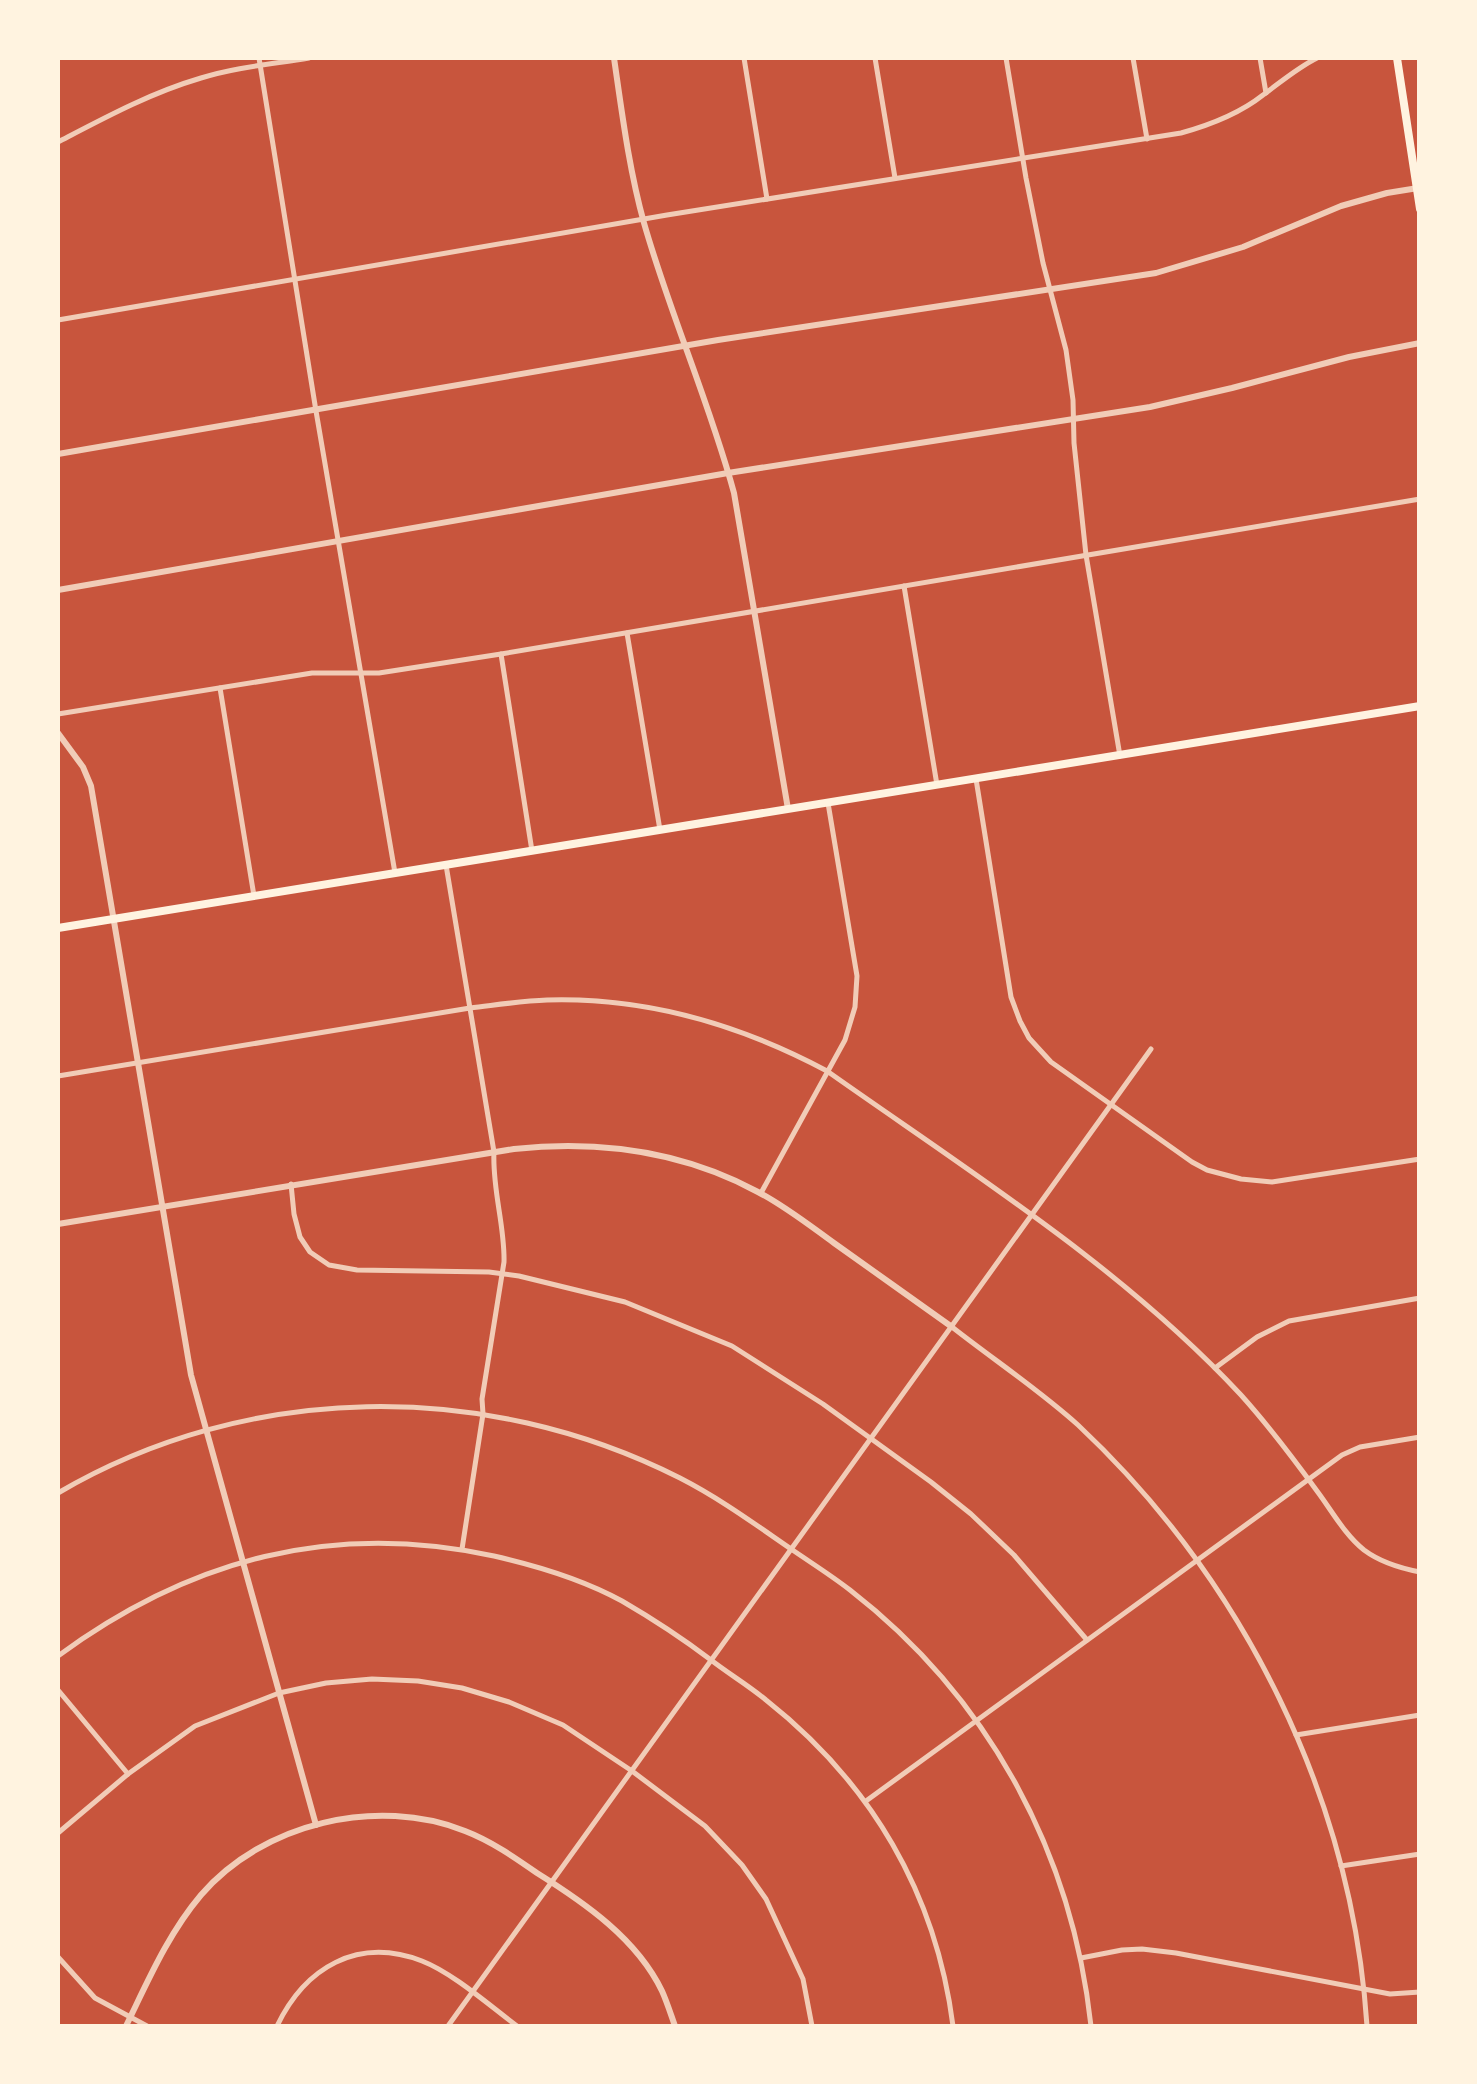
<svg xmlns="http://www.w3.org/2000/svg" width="1477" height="2084" font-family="Barlow,sans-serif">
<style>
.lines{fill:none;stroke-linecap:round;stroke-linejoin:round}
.minor{stroke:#f1ccb7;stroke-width:5}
.tertiary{stroke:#f1ccb7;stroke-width:6}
.secondary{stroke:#fff3e0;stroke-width:8}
</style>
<rect width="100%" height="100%" fill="#c8553d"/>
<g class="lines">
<g class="minor">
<path d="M 259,58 L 316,411 L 395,873"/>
<path d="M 744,58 L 767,199"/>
<path d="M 875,58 L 895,178"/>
<path d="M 1006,58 L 1026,178 L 1043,263 L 1066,350 L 1073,400 L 1074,443 L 1086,555 L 1120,756"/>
<path d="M 1133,58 L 1147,139"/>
<path d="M 1260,58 L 1266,93"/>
<path d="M 58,142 C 104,118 150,93 201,78 C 236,67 273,64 309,58"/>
<path d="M 58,320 L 667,215 L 1181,133 C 1210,125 1239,114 1263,95 C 1281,82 1297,68 1317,58"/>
<path d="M 904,586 L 937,785"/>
<path d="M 627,633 L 660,830"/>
<path d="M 501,654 L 532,851"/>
<path d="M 220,688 L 254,896"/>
<path d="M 58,714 L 312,673 L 379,673 L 501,654 L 1420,499"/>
<path d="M 976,779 L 1011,997 L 1020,1021 L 1029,1038 L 1051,1062 L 1192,1162 L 1207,1170 L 1241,1179 L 1272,1182 L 1420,1159"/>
<path d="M 446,865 L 494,1152 C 492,1189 505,1226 504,1262 L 482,1399 L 483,1414 L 462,1549"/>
<path d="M 58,1076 L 470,1008 C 496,1005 521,1001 547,1000 C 647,997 739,1024 827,1071 C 970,1172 1122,1267 1241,1395 C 1268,1425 1293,1458 1317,1491 C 1332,1511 1345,1535 1364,1550 C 1380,1562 1399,1568 1420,1572"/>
<path d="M 291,1184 L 294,1214 L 300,1237 L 310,1252 L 329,1265 L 357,1270 L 489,1272 L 519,1276 L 625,1302 L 732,1346 L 823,1404 L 931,1482 L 971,1514 L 1014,1555 L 1087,1640"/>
<path d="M 761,1193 L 845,1040 L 855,1007 L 857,976 L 828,803"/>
<path d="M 952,1327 C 994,1360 1038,1389 1078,1425 C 1244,1581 1352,1797 1367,2026"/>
<path d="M 1215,1368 L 1257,1337 L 1289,1321 L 1420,1298"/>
<path d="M 58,1493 C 247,1382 485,1379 680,1478 C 721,1499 756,1525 794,1551 C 813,1564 832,1576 850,1590 C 989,1698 1072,1852 1091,2026"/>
<path d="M 58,1656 C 190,1559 332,1521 494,1556 C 538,1566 582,1579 622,1601 C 653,1619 682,1638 711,1660 C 729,1674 748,1685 766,1700 C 871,1783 936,1893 953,2026"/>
<path d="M 58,1690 L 128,1774"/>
<path d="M 1296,1735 L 1420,1715"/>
<path d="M 866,1801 L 1342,1455 L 1360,1447 L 1420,1437"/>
<path d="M 58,1833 L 128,1774 L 195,1726 L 279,1693 L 326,1683 L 372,1679 L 418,1681 L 462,1688 L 509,1702 L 563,1725 L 632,1771 L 705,1826 L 742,1865 L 766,1899 L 803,1979 L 812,2026"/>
<path d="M 1341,1866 L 1420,1854"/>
<path d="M 58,1957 L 95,1998 L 147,2026"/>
<path d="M 1081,1958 L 1122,1950 L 1142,1949 L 1176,1953 L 1390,1994 L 1420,1992"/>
<path d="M 277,2026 C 305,1968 357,1936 422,1961 C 453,1973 490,2006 517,2026"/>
<path d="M 448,2026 L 1151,1049"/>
</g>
<g class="tertiary">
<path d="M 614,58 C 622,113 629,169 644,223 C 670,314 709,401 734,493 L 788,809"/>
<path d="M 58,454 L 718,340 L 1156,273 L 1243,247 L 1341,206 L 1387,193 L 1418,188"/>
<path d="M 58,590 L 728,473 L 1150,407 L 1232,388 L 1349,357 L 1420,343"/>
<path d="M 58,733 L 83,767 L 91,786 L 191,1375 L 316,1825"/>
<path d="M 58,1224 L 514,1149 C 599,1140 682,1151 758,1192 C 785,1206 809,1225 834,1243 C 873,1271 913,1299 952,1327"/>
<path d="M 126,2026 C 148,1981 168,1934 201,1895 C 263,1823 377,1796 465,1831 C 491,1841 514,1857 537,1873 C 585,1903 637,1939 662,1991 C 667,2002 671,2015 675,2026"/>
</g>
<g class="secondary">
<path d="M 1397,58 L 1420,209"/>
<path d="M 58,928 L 1420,706"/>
</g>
</g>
<rect width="1477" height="2084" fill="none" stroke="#fff3e0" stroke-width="120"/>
</svg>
